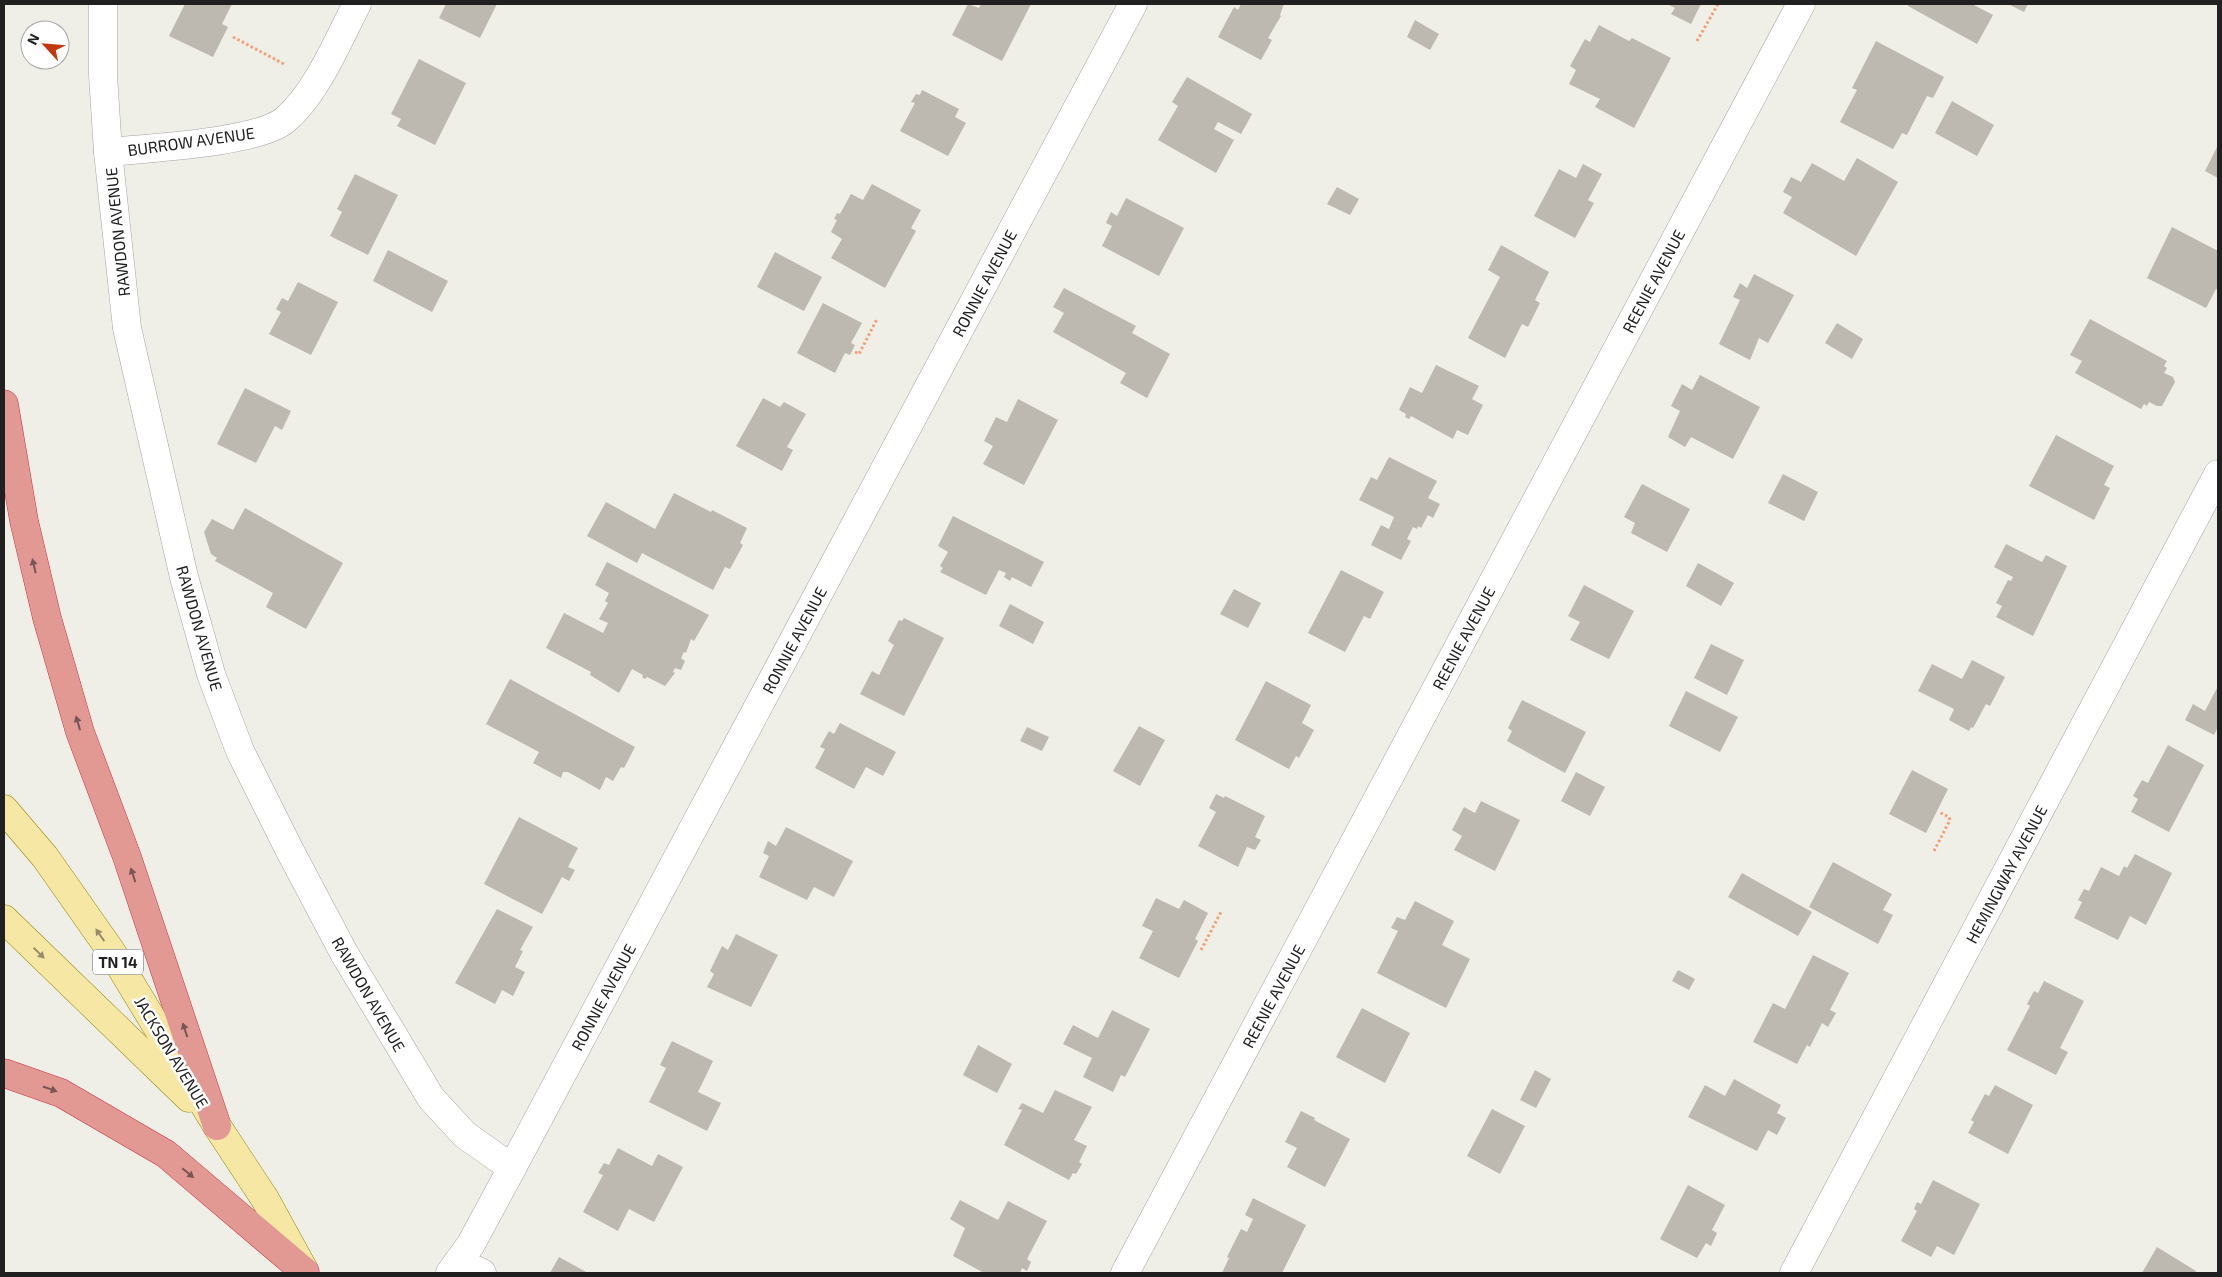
<svg xmlns="http://www.w3.org/2000/svg" width="2222" height="1277" font-family="'Exo 2',sans-serif">
<style>
.building{fill:#bdb8b0}
.lines{fill:none;stroke-linecap:round;stroke-linejoin:round}
.minor-casing{stroke:#a4a4a4;stroke-width:29}
.major-casing{stroke:#928609;stroke-width:29}
.highway-casing{stroke:#d13041;stroke-width:29}
.path{stroke:#f2a076;stroke-width:3;stroke-dasharray:2.5 2.5;stroke-linecap:butt}
.minor{stroke:#fff;stroke-width:28}
.major{stroke:#f7e7a5;stroke-width:28}
.highway{stroke:#e29893;stroke-width:28}
.oneway{fill:#775654}
.oneway2{fill:#968d69}
.labels{text-anchor:middle;dominant-baseline:central;stroke-width:5;stroke-linejoin:round;paint-order:stroke}
.shield{fill:#fff;stroke:#636363;stroke-width:1}
.shield-label{font-size:15px;font-weight:bold;fill:#202020}
.street-label{font-size:16px;fill:#202020;stroke:#fff}
</style>
<rect width="100%" height="100%" fill="#f0efe7"/>
<g class="building">
<path d="M 185,4 L 232,4 L 222,24 L 228,27 L 213,57 L 169,36 Z"/>
<path d="M 446,4 L 497,4 L 480,38 L 439,18 Z"/>
<path d="M 968,4 L 979,8 L 981,4 L 1031,4 L 1002,61 L 952,35 Z"/>
<path d="M 1241,4 L 1284,4 L 1280,15 L 1281,16 L 1268,38 L 1272,40 L 1261,60 L 1218,37 L 1234,7 L 1238,10 Z"/>
<path d="M 1667,4 L 1701,4 L 1691,24 L 1671,14 L 1675,8 Z"/>
<path d="M 1909,4 L 1972,4 L 1993,15 L 1977,44 L 1908,6 Z"/>
<path d="M 2008,4 L 2028,4 L 2024,12 Z"/>
<path d="M 1415,20 L 1439,34 L 1430,50 L 1407,37 Z"/>
<path d="M 1599,25 L 1629,41 L 1632,38 L 1671,58 L 1634,128 L 1595,107 L 1600,99 L 1569,84 L 1576,70 L 1570,66 L 1585,39 L 1590,42 Z"/>
<path d="M 1876,41 L 1944,77 L 1933,98 L 1927,96 L 1907,135 L 1902,133 L 1893,149 L 1840,122 L 1857,90 L 1852,88 Z"/>
<path d="M 419,59 L 466,83 L 435,145 L 397,126 L 401,119 L 391,114 Z"/>
<path d="M 1187,77 L 1252,114 L 1241,134 L 1218,122 L 1214,129 L 1234,140 L 1216,173 L 1158,140 L 1178,106 L 1172,102 Z"/>
<path d="M 922,90 L 959,109 L 955,117 L 966,123 L 948,156 L 900,131 L 915,103 L 911,102 L 916,94 L 920,95 Z"/>
<path d="M 1952,101 L 1994,125 L 1977,156 L 1935,133 Z"/>
<path d="M 2218,145 L 2218,178 L 2205,171 Z"/>
<path d="M 1857,158 L 1898,182 L 1856,256 L 1783,213 L 1792,197 L 1783,192 L 1791,177 L 1801,182 L 1812,163 L 1844,181 Z"/>
<path d="M 1583,164 L 1602,174 L 1588,200 L 1594,203 L 1575,238 L 1534,216 L 1559,169 L 1576,178 Z"/>
<path d="M 355,174 L 398,195 L 368,255 L 330,236 L 342,212 L 337,209 Z"/>
<path d="M 872,184 L 921,210 L 911,228 L 916,231 L 885,288 L 831,258 L 842,239 L 831,232 L 837,220 L 834,219 L 837,213 L 840,214 L 851,194 L 863,200 Z"/>
<path d="M 1337,187 L 1359,199 L 1350,215 L 1327,204 Z"/>
<path d="M 1126,198 L 1184,228 L 1159,276 L 1102,246 L 1112,226 L 1106,223 L 1111,212 L 1117,216 Z"/>
<path d="M 2172,227 L 2218,251 L 2218,290 L 2216,289 L 2206,308 L 2147,278 Z"/>
<path d="M 1501,245 L 1549,272 L 1535,300 L 1540,303 L 1528,327 L 1522,324 L 1505,358 L 1468,338 L 1500,277 L 1488,270 Z"/>
<path d="M 388,250 L 448,281 L 432,312 L 373,281 Z"/>
<path d="M 775,252 L 822,277 L 804,311 L 757,287 Z"/>
<path d="M 1754,274 L 1794,295 L 1768,343 L 1759,338 L 1750,360 L 1719,344 L 1740,300 L 1733,297 L 1740,283 L 1747,288 Z"/>
<path d="M 298,282 L 338,302 L 311,355 L 269,334 L 281,312 L 276,309 L 282,298 L 288,301 Z"/>
<path d="M 1064,288 L 1136,326 L 1132,333 L 1170,354 L 1147,398 L 1120,383 L 1126,373 L 1053,332 L 1064,313 L 1053,307 Z"/>
<path d="M 823,303 L 862,323 L 851,343 L 855,345 L 850,355 L 845,353 L 835,373 L 797,353 Z"/>
<path d="M 2090,319 L 2167,361 L 2164,366 L 2167,368 L 2164,373 L 2173,377 L 2175,382 L 2162,406 L 2157,406 L 2149,402 L 2147,406 L 2144,404 L 2141,409 L 2075,373 L 2082,361 L 2070,355 Z"/>
<path d="M 1837,323 L 1863,339 L 1852,359 L 1825,343 Z"/>
<path d="M 1436,365 L 1479,386 L 1472,399 L 1483,405 L 1468,435 L 1457,430 L 1453,439 L 1411,416 L 1409,419 L 1405,417 L 1406,414 L 1399,410 L 1410,387 L 1422,393 Z"/>
<path d="M 1700,375 L 1760,407 L 1733,459 L 1691,437 L 1685,447 L 1668,437 L 1680,411 L 1671,406 L 1682,384 L 1692,390 Z"/>
<path d="M 245,388 L 291,411 L 282,430 L 275,426 L 256,463 L 217,444 Z"/>
<path d="M 763,398 L 780,407 L 784,402 L 806,414 L 787,447 L 793,450 L 782,471 L 736,446 Z"/>
<path d="M 1018,399 L 1058,420 L 1024,485 L 983,464 L 993,446 L 984,441 L 996,417 L 1007,422 Z"/>
<path d="M 2056,435 L 2114,466 L 2104,485 L 2110,488 L 2094,520 L 2029,486 Z"/>
<path d="M 1389,457 L 1437,481 L 1428,498 L 1440,504 L 1433,518 L 1428,515 L 1421,528 L 1418,526 L 1417,529 L 1413,527 L 1407,539 L 1411,541 L 1401,560 L 1371,545 L 1381,525 L 1389,529 L 1394,517 L 1359,500 L 1371,477 L 1377,480 Z"/>
<path d="M 1783,474 L 1818,492 L 1804,521 L 1768,503 Z"/>
<path d="M 1642,484 L 1690,509 L 1667,552 L 1631,533 L 1635,523 L 1624,517 Z"/>
<path d="M 674,493 L 711,512 L 712,510 L 747,528 L 740,543 L 743,545 L 730,569 L 725,567 L 713,590 L 642,553 L 637,563 L 587,536 L 606,502 L 655,529 Z"/>
<path d="M 245,508 L 343,563 L 306,629 L 266,607 L 273,593 L 215,561 L 217,558 L 211,554 L 204,532 L 212,519 L 233,530 Z"/>
<path d="M 953,516 L 1044,562 L 1031,587 L 1012,577 L 1010,581 L 1004,577 L 1006,573 L 999,570 L 986,595 L 940,572 L 943,568 L 940,566 L 948,552 L 938,546 Z"/>
<path d="M 2006,544 L 2042,562 L 2046,555 L 2067,566 L 2033,636 L 1996,617 L 2002,606 L 1996,603 L 2008,580 L 2011,581 L 2013,577 L 1994,567 Z"/>
<path d="M 607,562 L 709,615 L 694,641 L 691,639 L 686,653 L 684,652 L 681,658 L 685,661 L 681,670 L 675,668 L 673,672 L 675,673 L 665,686 L 647,677 L 645,679 L 642,677 L 643,675 L 632,669 L 619,693 L 590,675 L 591,672 L 546,648 L 564,613 L 603,633 L 608,623 L 599,619 L 608,603 L 605,601 L 609,593 L 595,585 Z"/>
<path d="M 1698,563 L 1734,583 L 1721,606 L 1686,586 Z"/>
<path d="M 1341,570 L 1384,592 L 1370,619 L 1364,616 L 1345,652 L 1308,633 Z"/>
<path d="M 1584,585 L 1634,611 L 1609,659 L 1570,640 L 1580,622 L 1568,616 Z"/>
<path d="M 1234,589 L 1261,603 L 1248,628 L 1220,614 Z"/>
<path d="M 1010,604 L 1044,622 L 1033,644 L 999,626 Z"/>
<path d="M 904,618 L 944,638 L 904,716 L 860,694 L 872,671 L 879,675 L 894,645 L 888,641 L 899,620 L 902,621 Z"/>
<path d="M 1711,644 L 1744,660 L 1727,695 L 1694,678 Z"/>
<path d="M 1972,660 L 2005,677 L 1990,706 L 1986,704 L 1973,728 L 1971,727 L 1969,731 L 1949,720 L 1954,709 L 1918,691 L 1932,664 L 1962,679 Z"/>
<path d="M 510,679 L 635,747 L 624,768 L 621,767 L 613,781 L 606,777 L 600,790 L 568,772 L 563,772 L 561,778 L 533,763 L 539,752 L 486,724 Z"/>
<path d="M 1266,681 L 1311,705 L 1302,723 L 1314,730 L 1299,758 L 1296,756 L 1289,769 L 1235,740 Z"/>
<path d="M 2218,686 L 2218,727 L 2214,735 L 2185,720 L 2193,704 L 2205,711 Z"/>
<path d="M 1686,691 L 1738,717 L 1720,752 L 1669,726 Z"/>
<path d="M 1522,700 L 1586,732 L 1565,773 L 1507,741 L 1512,731 L 1508,728 Z"/>
<path d="M 840,723 L 896,752 L 883,776 L 866,767 L 854,789 L 815,768 L 825,749 L 820,747 L 829,731 L 834,734 Z"/>
<path d="M 1139,726 L 1165,740 L 1140,786 L 1113,771 Z"/>
<path d="M 1027,727 L 1049,737 L 1042,751 L 1020,741 Z"/>
<path d="M 2168,745 L 2204,765 L 2169,832 L 2131,812 L 2138,799 L 2133,796 L 2142,780 L 2148,783 Z"/>
<path d="M 1912,770 L 1948,789 L 1926,833 L 1889,814 Z"/>
<path d="M 1576,772 L 1605,787 L 1590,816 L 1561,801 Z"/>
<path d="M 1216,794 L 1224,798 L 1225,796 L 1265,816 L 1255,837 L 1261,840 L 1255,850 L 1247,847 L 1238,867 L 1198,846 L 1216,812 L 1209,808 Z"/>
<path d="M 1481,801 L 1520,820 L 1495,871 L 1454,850 L 1462,836 L 1452,830 L 1464,807 L 1475,813 Z"/>
<path d="M 519,817 L 578,848 L 568,867 L 575,870 L 569,881 L 562,877 L 542,914 L 484,884 Z"/>
<path d="M 786,827 L 853,861 L 834,897 L 814,887 L 807,900 L 759,877 L 769,856 L 763,853 L 768,841 L 776,846 Z"/>
<path d="M 2135,854 L 2172,873 L 2146,925 L 2130,916 L 2118,940 L 2074,918 L 2082,902 L 2078,900 L 2084,889 L 2089,891 L 2101,867 L 2119,876 L 2124,866 L 2127,868 Z"/>
<path d="M 1833,862 L 1892,894 L 1883,910 L 1893,915 L 1878,944 L 1809,907 Z"/>
<path d="M 1742,873 L 1812,912 L 1798,936 L 1728,897 Z"/>
<path d="M 1156,898 L 1179,909 L 1184,900 L 1208,913 L 1195,939 L 1198,941 L 1179,978 L 1139,958 L 1153,931 L 1142,926 Z"/>
<path d="M 1415,901 L 1454,921 L 1442,945 L 1470,959 L 1446,1008 L 1377,973 L 1398,931 L 1391,928 L 1397,917 L 1405,920 Z"/>
<path d="M 497,909 L 533,927 L 520,950 L 523,951 L 515,967 L 525,972 L 513,996 L 502,990 L 495,1004 L 455,983 Z"/>
<path d="M 736,934 L 778,955 L 751,1007 L 707,987 L 714,974 L 710,971 L 722,946 L 728,950 Z"/>
<path d="M 1813,955 L 1849,973 L 1830,1010 L 1836,1013 L 1828,1027 L 1822,1023 L 1810,1047 L 1807,1045 L 1797,1064 L 1753,1042 L 1773,1003 L 1785,1009 Z"/>
<path d="M 1678,970 L 1695,979 L 1689,990 L 1672,981 Z"/>
<path d="M 2044,981 L 2084,1001 L 2060,1048 L 2068,1052 L 2056,1075 L 2007,1050 L 2030,1006 L 2027,1004 L 2034,991 L 2038,993 Z"/>
<path d="M 1362,1008 L 1410,1033 L 1385,1083 L 1336,1057 Z"/>
<path d="M 1112,1010 L 1150,1029 L 1125,1077 L 1121,1075 L 1113,1092 L 1083,1077 L 1092,1058 L 1063,1044 L 1073,1025 L 1098,1038 Z"/>
<path d="M 672,1041 L 713,1061 L 698,1092 L 721,1103 L 707,1131 L 649,1102 L 666,1068 L 660,1065 Z"/>
<path d="M 978,1045 L 1012,1064 L 997,1093 L 963,1075 Z"/>
<path d="M 1535,1070 L 1551,1079 L 1536,1108 L 1520,1100 Z"/>
<path d="M 1734,1079 L 1781,1105 L 1777,1113 L 1786,1118 L 1777,1135 L 1768,1130 L 1757,1151 L 1688,1117 L 1705,1085 L 1725,1096 Z"/>
<path d="M 1995,1085 L 2033,1105 L 2008,1154 L 1968,1133 L 1974,1122 L 1971,1120 L 1985,1094 L 1989,1096 Z"/>
<path d="M 1055,1090 L 1092,1107 L 1074,1140 L 1087,1146 L 1079,1162 L 1082,1164 L 1076,1174 L 1073,1173 L 1069,1180 L 1004,1145 L 1022,1110 L 1018,1109 L 1022,1103 L 1043,1113 Z"/>
<path d="M 1492,1109 L 1525,1126 L 1500,1174 L 1467,1156 Z"/>
<path d="M 1301,1111 L 1315,1118 L 1314,1120 L 1350,1139 L 1325,1187 L 1287,1167 L 1297,1148 L 1285,1142 Z"/>
<path d="M 618,1148 L 652,1166 L 658,1154 L 683,1167 L 654,1222 L 629,1209 L 618,1231 L 583,1212 L 603,1175 L 598,1173 L 604,1163 L 609,1165 Z"/>
<path d="M 1933,1180 L 1980,1204 L 1954,1255 L 1937,1246 L 1931,1257 L 1901,1241 L 1917,1211 L 1914,1209 L 1917,1202 L 1921,1204 Z"/>
<path d="M 1688,1185 L 1725,1205 L 1712,1230 L 1717,1233 L 1711,1246 L 1706,1243 L 1697,1258 L 1660,1239 Z"/>
<path d="M 1253,1198 L 1306,1225 L 1282,1273 L 1222,1273 L 1229,1258 L 1227,1257 L 1241,1229 L 1247,1232 L 1253,1219 L 1245,1215 Z"/>
<path d="M 960,1200 L 998,1220 L 1008,1201 L 1047,1221 L 1027,1259 L 1031,1262 L 1027,1271 L 1022,1268 L 1020,1273 L 984,1273 L 953,1256 L 965,1228 L 950,1219 Z"/>
<path d="M 2157,1247 L 2196,1271 L 2195,1273 L 2142,1273 Z"/>
<path d="M 559,1257 L 588,1273 L 550,1273 Z"/>
</g>
<g class="lines">
<defs>
<g id="minor">
<path d="M 103,4 L 103,75 L 108,152 L 127,328 L 184,577 L 211,674 L 240,751 L 289,849 L 344,953 L 431,1098 L 465,1135 L 512,1168"/>
<path d="M 108,152 C 148,148 257,143 285,120 C 317,93 338,40 357,4"/>
<path d="M 458,1262 L 482,1273"/>
<path d="M 450,1273 L 471,1244 L 512,1168 L 1133,4"/>
<path d="M 1125,1273 L 1801,4"/>
<path d="M 1794,1273 L 2218,474"/>
</g>
<g id="major">
<path d="M 4,809 L 45,857 L 111,951 L 217,1126 L 265,1199 L 304,1270"/>
<path d="M 4,919 L 189,1098"/>
</g>
<g id="highway">
<path d="M 4,404 L 24,521 L 47,618 L 80,732 L 127,857 L 217,1126"/>
<path d="M 4,1073 L 61,1093 L 166,1154 L 305,1272"/>
</g>
</defs>
<use href="#minor" class="minor-casing"/>
<use href="#major" class="major-casing"/>
<use href="#highway" class="highway-casing"/>
<g class="path">
<path d="M 233,37 L 284,64"/>
<path d="M 1697,41 L 1718,4"/>
<path d="M 855,352 L 859,354 L 877,319"/>
<path d="M 1934,851 L 1950,820 L 1949,817 L 1939,812"/>
<path d="M 1201,950 L 1221,912"/>
</g>
<use href="#minor" class="minor"/>
<use href="#major" class="major"/>
<use href="#highway" class="highway"/>
</g>
<defs><path id="oneway-solid" d="M-6-.8H1V-3.2L6.5 0L1 3.2V.8H-6Z" transform="scale(1.25)"/></defs>
<g class="oneway">
<use href="#oneway-solid" transform="translate(34 566) rotate(-103)"/>
<use href="#oneway-solid" transform="translate(78 723) rotate(-106)"/>
<use href="#oneway-solid" transform="translate(133 875) rotate(-108)"/>
<use href="#oneway-solid" transform="translate(185 1030) rotate(-108)"/>
<use href="#oneway-solid" transform="translate(50 1089) rotate(19)"/>
<use href="#oneway-solid" transform="translate(188 1173) rotate(40)"/>
</g>
<g class="oneway2">
<use href="#oneway-solid" transform="translate(100 935) rotate(-125)"/>
<use href="#oneway-solid" transform="translate(39 953) rotate(44)"/>
</g>
<g class="labels">
<rect class="shield" x="93" y="949.5" width="50" height="25" rx="4"/>
<g class="shield-label">
<text x="118" y="962">TN 14</text>
</g>
<g class="street-label">
<text transform="translate(191 141) rotate(-8)">BURROW AVENUE</text>
<text transform="translate(117 232) rotate(-96)">RAWDON AVENUE</text>
<text transform="translate(1653 281) rotate(-62)">REENIE AVENUE</text>
<text transform="translate(984 283) rotate(-62)">RONNIE AVENUE</text>
<text transform="translate(200 628) rotate(74)">RAWDON AVENUE</text>
<text transform="translate(1463 638) rotate(-62)">REENIE AVENUE</text>
<text transform="translate(794 640) rotate(-62)">RONNIE AVENUE</text>
<text transform="translate(2006 874) rotate(-62)">HEMINGWAY AVENUE</text>
<text transform="translate(369 994) rotate(60)">RAWDON AVENUE</text>
<text transform="translate(1273 996) rotate(-62)">REENIE AVENUE</text>
<text transform="translate(603 997) rotate(-62)">RONNIE AVENUE</text>
<text transform="translate(172 1052) rotate(59)">JACKSON AVENUE</text>
</g>
</g>
<rect width="2222" height="1277" fill="none" stroke="#202020" stroke-width="10"/>
<g transform="translate(45 45) rotate(296)"><circle r="24" fill="#ffffff" stroke="#a6a6a6"/>
<path d="M0-4L9 19L0 12L-9 19Z" fill="#c3380c"/>
<text y="-8" font-size="14" font-weight="bold" text-anchor="middle" fill="#202020">N</text>
</g>
</svg>
